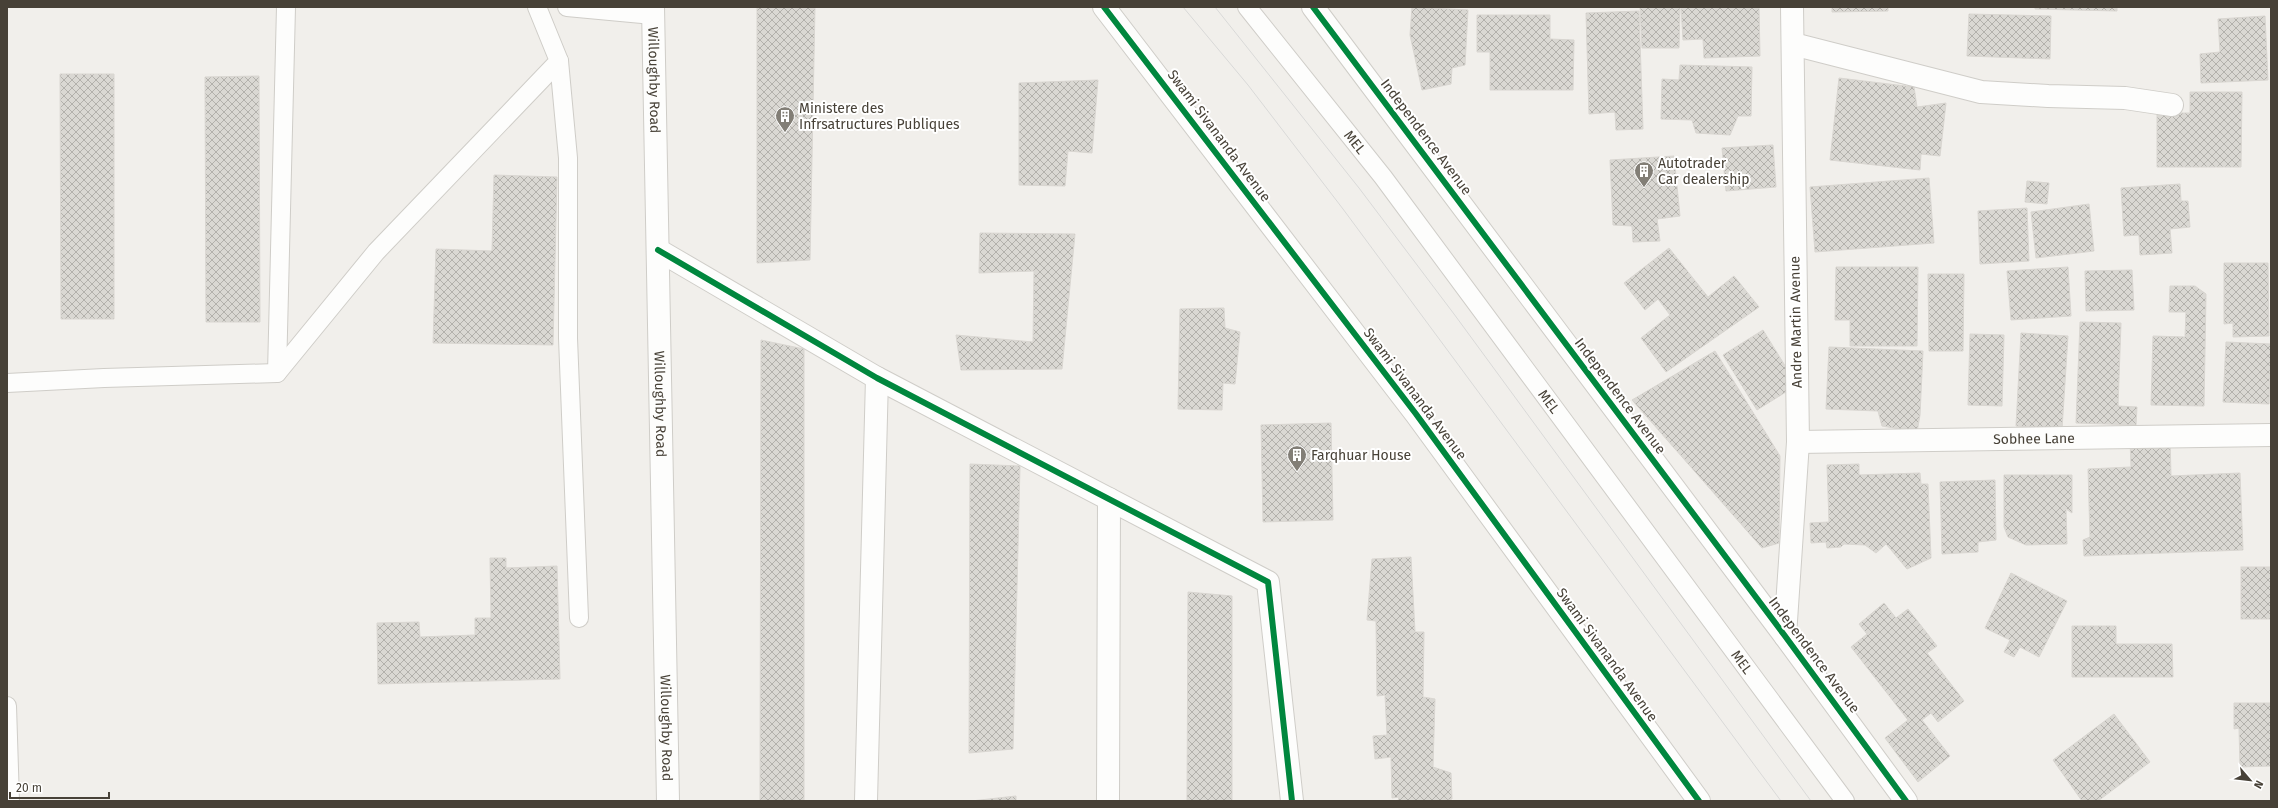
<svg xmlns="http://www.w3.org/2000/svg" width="2278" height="808" font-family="'Fira Sans',sans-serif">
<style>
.building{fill:url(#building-cross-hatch);stroke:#d9d6d1}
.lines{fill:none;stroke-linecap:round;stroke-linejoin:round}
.service-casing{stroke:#cfcdc8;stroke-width:20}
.minor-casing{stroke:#cfcdc8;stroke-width:24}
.tertiary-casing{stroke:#cfcdc8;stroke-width:24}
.service{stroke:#fdfdfc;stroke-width:18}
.minor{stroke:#fdfdfc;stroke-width:22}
.tertiary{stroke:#fdfdfc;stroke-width:22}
.tram{stroke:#d9d9d8;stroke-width:1}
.cycleway-casing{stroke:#fff;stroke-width:8}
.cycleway{stroke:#00873e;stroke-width:6}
.labels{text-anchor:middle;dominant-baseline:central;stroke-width:4;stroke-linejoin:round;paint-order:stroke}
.street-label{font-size:14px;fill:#474137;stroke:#fff}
.poi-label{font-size:14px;fill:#474137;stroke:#fff;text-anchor:start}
</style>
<defs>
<pattern id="building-cross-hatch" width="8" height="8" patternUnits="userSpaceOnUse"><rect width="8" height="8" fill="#dad8d3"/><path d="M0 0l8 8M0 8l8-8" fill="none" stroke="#b3b1ac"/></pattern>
</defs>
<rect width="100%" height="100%" fill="#f1efeb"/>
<g class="building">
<path d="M 757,7 L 815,7 L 810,260 L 757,263 Z"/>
<path d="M 1412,7 L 1468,10 L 1465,65 L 1452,68 L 1451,84 L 1422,90 L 1410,35 Z"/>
<path d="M 1640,7 L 1680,7 L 1679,48 L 1642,48 Z"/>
<path d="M 1681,7 L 1759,7 L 1760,56 L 1704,58 L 1703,39 L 1683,40 Z"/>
<path d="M 1832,7 L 1888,7 L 1888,11 L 1832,12 Z"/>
<path d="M 2035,7 L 2117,7 L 2117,11 L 2035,9 Z"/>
<path d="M 1639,11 L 1643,129 L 1616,130 L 1615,112 L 1589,114 L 1586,13 Z"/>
<path d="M 1969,14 L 2051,16 L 2050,59 L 1967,56 Z"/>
<path d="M 1477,15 L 1550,15 L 1550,39 L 1574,40 L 1573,90 L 1490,90 L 1490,52 L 1477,52 Z"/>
<path d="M 2265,16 L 2268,80 L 2201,83 L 2200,54 L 2220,52 L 2218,19 Z"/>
<path d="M 1680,65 L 1752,67 L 1751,116 L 1738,116 L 1730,135 L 1696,133 L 1692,120 L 1661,119 L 1662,79 L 1679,80 Z"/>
<path d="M 60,74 L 114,74 L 114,319 L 61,319 Z"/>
<path d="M 259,76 L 260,322 L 206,322 L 205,77 Z"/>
<path d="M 1839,78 L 1914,87 L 1917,107 L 1946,103 L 1940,156 L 1921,154 L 1920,170 L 1830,160 Z"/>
<path d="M 1098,80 L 1092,153 L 1068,151 L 1065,186 L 1019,185 L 1019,83 Z"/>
<path d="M 2190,92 L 2242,92 L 2241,167 L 2157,167 L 2157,113 L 2190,113 Z"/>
<path d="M 1773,145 L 1776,187 L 1726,191 L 1722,148 Z"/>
<path d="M 1674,156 L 1680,216 L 1657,219 L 1660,241 L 1633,242 L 1632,226 L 1613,225 L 1610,160 Z"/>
<path d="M 494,175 L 557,177 L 553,345 L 433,343 L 436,249 L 492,251 Z"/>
<path d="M 1929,178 L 1934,243 L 1815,252 L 1810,187 Z"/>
<path d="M 2027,181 L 2049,183 L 2047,204 L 2025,202 Z"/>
<path d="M 2180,184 L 2181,201 L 2188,201 L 2190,227 L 2170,229 L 2172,253 L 2140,255 L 2139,235 L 2124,236 L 2121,188 Z"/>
<path d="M 2089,204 L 2094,251 L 2036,258 L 2031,212 Z"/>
<path d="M 2027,208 L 2029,261 L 1980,264 L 1978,211 Z"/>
<path d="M 980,233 L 1075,234 L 1062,369 L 961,370 L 956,335 L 1033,342 L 1034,271 L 979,273 Z"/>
<path d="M 1669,248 L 1708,297 L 1734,276 L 1759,307 L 1666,372 L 1641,338 L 1670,315 L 1658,299 L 1645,310 L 1624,283 Z"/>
<path d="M 2224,263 L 2268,263 L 2269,336 L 2233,337 L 2233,323 L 2224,324 Z"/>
<path d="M 1836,267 L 1918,267 L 1917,346 L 1850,346 L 1850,320 L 1835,320 Z"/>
<path d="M 2068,267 L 2071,316 L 2011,320 L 2007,271 Z"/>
<path d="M 2132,270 L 2134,310 L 2086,311 L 2085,271 Z"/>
<path d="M 1928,274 L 1964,274 L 1963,351 L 1929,351 Z"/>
<path d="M 2170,286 L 2195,286 L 2206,294 L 2204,406 L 2151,405 L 2153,336 L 2185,337 L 2186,312 L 2169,312 Z"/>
<path d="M 1224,308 L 1225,328 L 1240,332 L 1235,384 L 1223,383 L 1222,410 L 1178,409 L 1180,309 Z"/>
<path d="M 2080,322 L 2121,323 L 2118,406 L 2137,407 L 2136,425 L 2076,423 Z"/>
<path d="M 1763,330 L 1797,385 L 1757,410 L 1723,355 Z"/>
<path d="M 2021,333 L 2068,336 L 2062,429 L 2016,426 Z"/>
<path d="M 1970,334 L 2004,335 L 2002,406 L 1968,405 Z"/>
<path d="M 761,340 L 804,349 L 804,801 L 760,801 Z"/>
<path d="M 2226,342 L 2271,344 L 2269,404 L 2223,402 Z"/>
<path d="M 1829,347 L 1923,351 L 1920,415 L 1917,432 L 1882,426 L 1878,411 L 1826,409 Z"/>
<path d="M 1715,351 L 1780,456 L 1779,543 L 1762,548 L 1632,400 Z"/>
<path d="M 1331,423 L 1333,520 L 1263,522 L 1261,425 Z"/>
<path d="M 2170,438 L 2171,476 L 2240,473 L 2243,550 L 2084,556 L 2083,540 L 2090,537 L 2088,469 L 2131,467 L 2130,440 Z"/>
<path d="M 970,464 L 1020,466 L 1013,749 L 969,753 Z"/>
<path d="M 1859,464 L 1859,475 L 1920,473 L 1921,484 L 1928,484 L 1931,558 L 1907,569 L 1886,544 L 1876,553 L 1865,545 L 1844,544 L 1841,547 L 1827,548 L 1826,542 L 1811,543 L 1810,523 L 1829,522 L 1827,465 Z"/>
<path d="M 2004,475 L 2072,475 L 2072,513 L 2066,509 L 2067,544 L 2026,545 L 2008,537 L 2004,527 Z"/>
<path d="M 1995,480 L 1996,540 L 1978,542 L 1978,552 L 1942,554 L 1940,482 Z"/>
<path d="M 1411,557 L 1415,632 L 1424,632 L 1423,697 L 1435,699 L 1433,767 L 1451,773 L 1452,799 L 1445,801 L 1398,801 L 1399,797 L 1392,798 L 1391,757 L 1375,759 L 1373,736 L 1387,735 L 1385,695 L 1377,696 L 1376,621 L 1367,620 L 1372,559 Z"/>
<path d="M 490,558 L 506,558 L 506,568 L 557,566 L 560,679 L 378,684 L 377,623 L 419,622 L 420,637 L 475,635 L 475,618 L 491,618 Z"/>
<rect x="2241" y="567" width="30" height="52"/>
<path d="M 2011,573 L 2067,601 L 2039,657 L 2020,647 L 2014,657 L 2004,652 L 2010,640 L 1985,628 Z"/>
<path d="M 1188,592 L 1232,596 L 1232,801 L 1187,801 Z"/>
<path d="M 1884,603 L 1896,618 L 1908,609 L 1937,646 L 1927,653 L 1964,701 L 1938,722 L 1931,713 L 1922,720 L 1950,756 L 1918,782 L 1885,738 L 1908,720 L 1851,647 L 1867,634 L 1859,624 Z"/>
<path d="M 2072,626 L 2116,626 L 2116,644 L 2172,644 L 2173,677 L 2072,677 Z"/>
<path d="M 2234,703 L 2271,703 L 2271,766 L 2240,767 L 2239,728 L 2234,729 Z"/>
<path d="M 2114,714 L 2150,762 L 2098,801 L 2082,801 L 2053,760 Z"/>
<path d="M 1016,796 L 1016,801 L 971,801 Z"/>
</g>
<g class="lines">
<defs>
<g id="service">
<path d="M 567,7 L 653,15"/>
<path id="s1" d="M 1247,7 L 1383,177 L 1845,801"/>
<path d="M 559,61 L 568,158 L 568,338 L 579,618"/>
<path d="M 277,373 L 286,7"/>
<path d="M 7,383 L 104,378 L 277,373 L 376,252 L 559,61 L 537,7"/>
<path d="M 7,706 L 10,801"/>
</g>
<g id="minor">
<path id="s2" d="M 653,7 L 668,801"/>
<path d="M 1793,44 L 1981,92 L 2048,96 L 2125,98 L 2172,105"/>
<path d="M 658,250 L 877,378 L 1268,582 L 1292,801"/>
<path id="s3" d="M 1798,442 L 2271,435"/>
<path d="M 1785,636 L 1798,442 L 1792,7"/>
<path d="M 866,801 L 877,378"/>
<path d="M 1108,801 L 1109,499"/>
</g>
<g id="tertiary">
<path d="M 1104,7 L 1416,414 L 1699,801"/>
<path d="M 1313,7 L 1785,636 L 1906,801"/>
</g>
</defs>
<use href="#service" class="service-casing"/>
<use href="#minor" class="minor-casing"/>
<use href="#tertiary" class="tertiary-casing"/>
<use href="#service" class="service"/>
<use href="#minor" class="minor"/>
<use href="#tertiary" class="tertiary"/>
<g class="tram">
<path d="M 1183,7 L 1248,85 L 1343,209 L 1781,801"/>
<path d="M 1215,7 L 1359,188 L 1454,314 L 1811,801"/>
</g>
<defs>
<g id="cycleway">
<path d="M 1104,7 L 1416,414 L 1699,801"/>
<path d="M 1313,7 L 1785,636 L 1906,801"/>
<path d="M 658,250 L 877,378 L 1268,582 L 1292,801"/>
</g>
</defs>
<use href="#cycleway" class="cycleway-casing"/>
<use href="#cycleway" class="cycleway"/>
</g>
<defs>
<symbol id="building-pin" viewBox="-11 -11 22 30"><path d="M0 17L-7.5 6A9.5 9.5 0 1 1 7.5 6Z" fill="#827e76" stroke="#fff"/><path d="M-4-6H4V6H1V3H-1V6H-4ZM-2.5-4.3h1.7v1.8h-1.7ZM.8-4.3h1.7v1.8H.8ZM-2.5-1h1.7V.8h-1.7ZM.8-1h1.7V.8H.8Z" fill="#fff"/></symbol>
</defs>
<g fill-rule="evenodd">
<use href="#building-pin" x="774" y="105" width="22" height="30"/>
<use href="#building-pin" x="1633" y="160" width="22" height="30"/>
<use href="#building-pin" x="1286" y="444" width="22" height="30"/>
</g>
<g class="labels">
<g class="street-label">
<text stroke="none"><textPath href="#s2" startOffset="73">Willoughby Road</textPath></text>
<text transform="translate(1219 136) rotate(53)">Swami Sivananda Avenue</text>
<text transform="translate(1426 137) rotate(53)">Independence Avenue</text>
<text stroke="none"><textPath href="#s1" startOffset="173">MEL</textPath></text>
<text transform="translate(1796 322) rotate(-91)">Andre Martin Avenue</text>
<text transform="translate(1415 394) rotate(53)">Swami Sivananda Avenue</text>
<text transform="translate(1620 396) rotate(53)">Independence Avenue</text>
<text stroke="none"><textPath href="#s1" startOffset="497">MEL</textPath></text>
<text stroke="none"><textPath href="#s2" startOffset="397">Willoughby Road</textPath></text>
<text stroke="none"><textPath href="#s3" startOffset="236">Sobhee Lane</textPath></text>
<text transform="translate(1607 655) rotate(54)">Swami Sivananda Avenue</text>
<text transform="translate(1814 655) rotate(53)">Independence Avenue</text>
<text stroke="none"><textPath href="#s1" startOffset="821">MEL</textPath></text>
<text stroke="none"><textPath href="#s2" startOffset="721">Willoughby Road</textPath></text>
</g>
<g class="poi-label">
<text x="799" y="108">Ministere des<tspan x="799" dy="16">Infrsatructures Publiques</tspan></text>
<text x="1658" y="163">Autotrader<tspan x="1658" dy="16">Car dealership</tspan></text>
<text x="1311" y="455">Farqhuar House</text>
</g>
</g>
<rect width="2278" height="808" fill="none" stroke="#474137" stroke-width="16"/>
<g transform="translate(2250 780) rotate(118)" stroke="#ffffff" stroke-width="3" paint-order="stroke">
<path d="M0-3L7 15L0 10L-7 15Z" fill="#474137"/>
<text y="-6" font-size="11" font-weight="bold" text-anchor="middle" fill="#474137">N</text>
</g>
<path d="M10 792v6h99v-6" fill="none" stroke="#474137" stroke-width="2"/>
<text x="16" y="792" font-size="12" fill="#474137" stroke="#ffffff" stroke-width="3" paint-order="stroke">20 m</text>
</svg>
